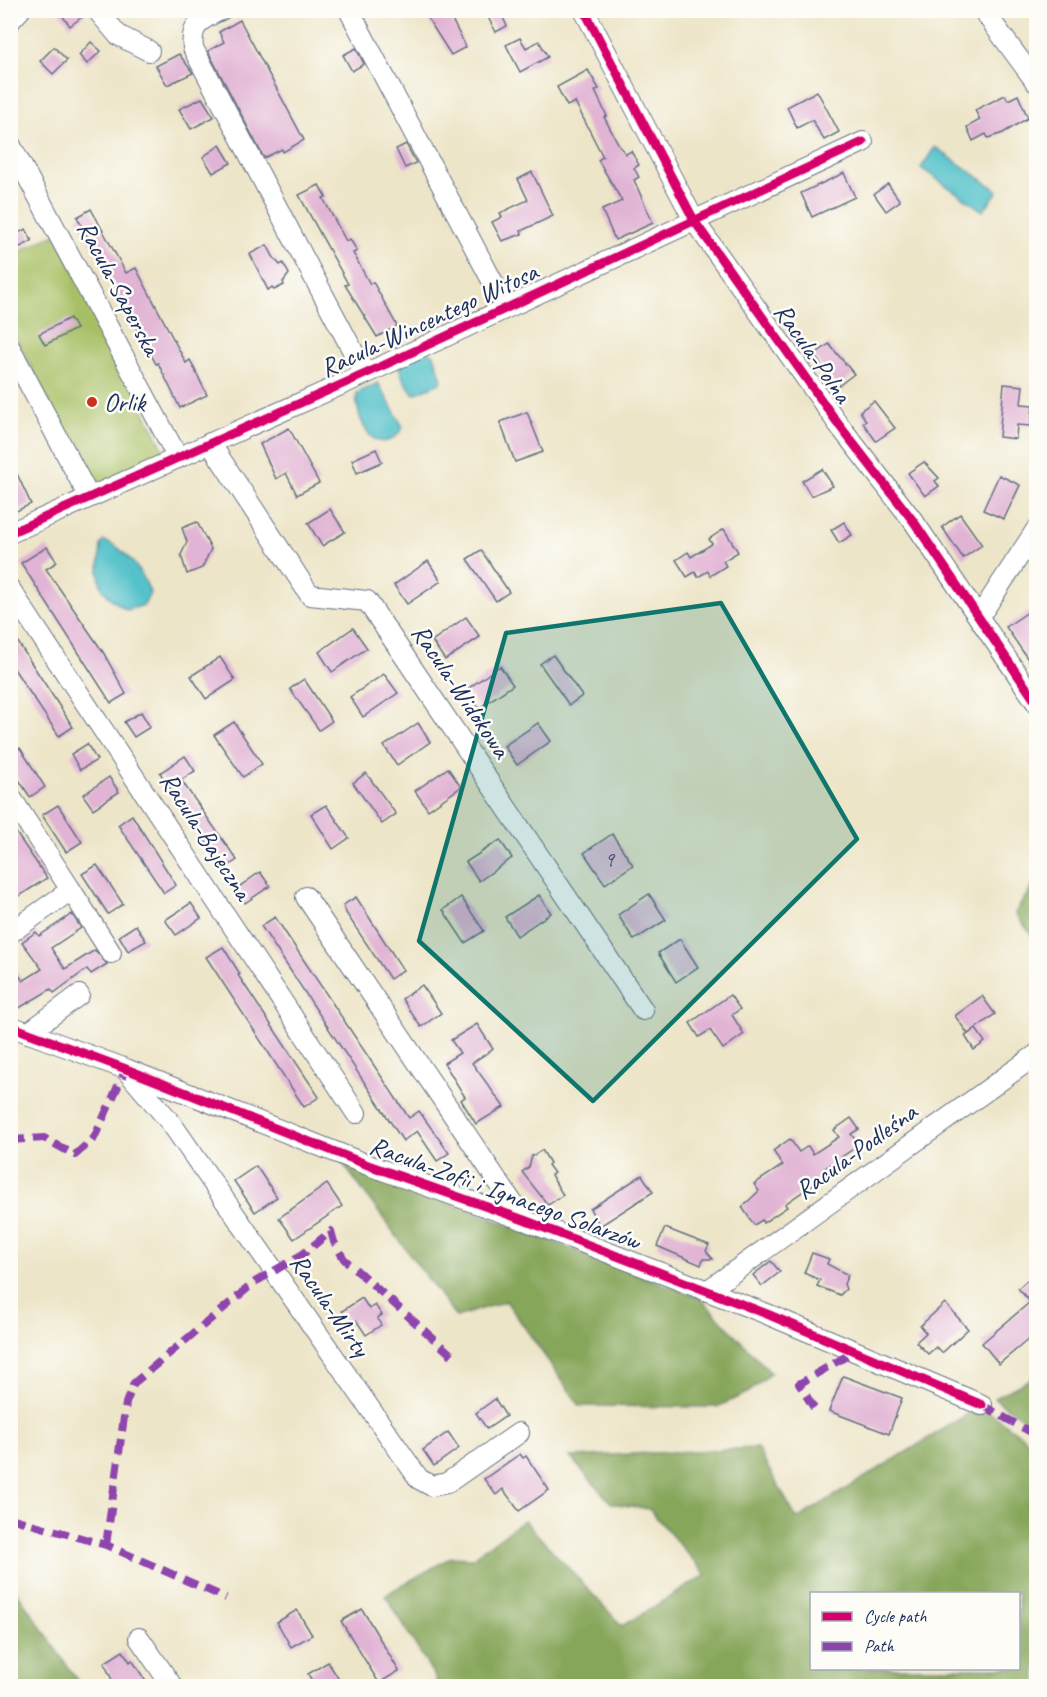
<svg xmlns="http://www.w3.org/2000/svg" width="1047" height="1697" font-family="Caveat,sans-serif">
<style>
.green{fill:#a8c065;stroke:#627862;stroke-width:1.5}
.forest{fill:#86a65a;stroke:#506a5c;stroke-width:1.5;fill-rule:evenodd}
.water{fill:#55c2ca;stroke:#387894;stroke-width:1.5}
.building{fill:#e1b3d4}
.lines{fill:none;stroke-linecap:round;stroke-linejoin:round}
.minor-casing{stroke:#646f83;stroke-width:22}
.minor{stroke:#fff;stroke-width:20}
.quiet{stroke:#8e44ad;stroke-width:8;stroke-dasharray:15 8;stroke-linecap:butt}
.cycleway-casing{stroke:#fdfcf7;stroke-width:13}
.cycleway{stroke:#d6006c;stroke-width:9}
.marked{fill:#0f766e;fill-opacity:0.2;stroke:#0f766e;stroke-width:4.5;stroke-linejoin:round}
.poi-dot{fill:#c8321e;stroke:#fdfcf7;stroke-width:2}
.labels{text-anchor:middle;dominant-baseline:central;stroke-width:5;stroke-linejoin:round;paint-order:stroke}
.number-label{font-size:22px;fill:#4c507c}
.street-label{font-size:26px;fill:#1b2f5e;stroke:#fdfcf7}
.poi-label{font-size:26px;fill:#1b2f5e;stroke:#fdfcf7;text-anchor:start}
</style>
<rect width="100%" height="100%" fill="#fdfcf7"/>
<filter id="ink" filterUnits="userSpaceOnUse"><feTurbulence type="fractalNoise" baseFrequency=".0167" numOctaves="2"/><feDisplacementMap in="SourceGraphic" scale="12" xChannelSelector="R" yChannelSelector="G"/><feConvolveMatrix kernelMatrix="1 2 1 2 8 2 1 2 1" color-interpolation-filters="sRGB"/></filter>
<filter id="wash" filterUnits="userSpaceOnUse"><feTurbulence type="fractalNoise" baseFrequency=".008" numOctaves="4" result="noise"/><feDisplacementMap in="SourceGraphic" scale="24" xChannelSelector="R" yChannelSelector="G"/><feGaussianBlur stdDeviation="1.35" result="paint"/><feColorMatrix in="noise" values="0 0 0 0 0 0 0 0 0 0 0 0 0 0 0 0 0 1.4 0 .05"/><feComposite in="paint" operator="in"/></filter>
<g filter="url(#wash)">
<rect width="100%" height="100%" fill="#ede5c8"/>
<path class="green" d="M 56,234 L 165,453 L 94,489 L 11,328 L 11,256 Z"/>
<g class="forest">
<path d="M 1036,881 L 1036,941 L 1015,913 Z"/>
<path d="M 341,1161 L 700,1298 L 771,1373 L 749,1392 L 717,1407 L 580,1406 L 506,1301 L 456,1317 Z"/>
<path d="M 1036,1376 L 1036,1428 L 994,1398 Z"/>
<path d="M 981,1406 L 1036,1446 L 1036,1686 L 421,1686 L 438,1682 L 385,1595 L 451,1557 L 472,1558 L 524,1520 L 622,1626 L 706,1575 L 649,1509 L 611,1503 L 570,1457 L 757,1448 L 797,1519 ZM 812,1594 L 1018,1594 L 1018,1668 L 812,1668 Z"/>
<path d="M 10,1588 L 15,1589 L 81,1686 L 15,1686 L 10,1679 Z"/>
</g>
<g class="water">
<path d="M 935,147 L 998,191 L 983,211 L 921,168 Z"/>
<path d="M 428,351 L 434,355 L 442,380 L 440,383 L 414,394 L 404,381 L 398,365 Z"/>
<path d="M 378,383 L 403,427 C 400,433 396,437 390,440 C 368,450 354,410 357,393 Z"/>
<path d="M 104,541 C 125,547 144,574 150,593 L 144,605 L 127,610 C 92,589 99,579 101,544 Z"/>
</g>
<g id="blocks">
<g class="building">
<path d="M 58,10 L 85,10 L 86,14 L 70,26 Z"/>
<path d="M 444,10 L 447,10 L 466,47 L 451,55 L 428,19 Z"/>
<path d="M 484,10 L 499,10 L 507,26 L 496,32 Z"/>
<path d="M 240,20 L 304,140 L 283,152 L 282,149 L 264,158 L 208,51 L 224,42 L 219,32 Z"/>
<path d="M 520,38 L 526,48 L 539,41 L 548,57 L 520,72 L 506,45 Z"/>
<path d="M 91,42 L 101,51 L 87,64 L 79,55 Z"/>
<path d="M 54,47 L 67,60 L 53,74 L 40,61 Z"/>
<path d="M 356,48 L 364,64 L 352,71 L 343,55 Z"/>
<path d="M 179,54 L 193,73 L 167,85 L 156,66 Z"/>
<path d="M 588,70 L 599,89 L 595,91 L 607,116 L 604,117 L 620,147 L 626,154 L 631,151 L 639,165 L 634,168 L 639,177 L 634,180 L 653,223 L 615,240 L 602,210 L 622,201 L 598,160 L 603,157 L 575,102 L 567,106 L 557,87 Z"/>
<path d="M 817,91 L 839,132 L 824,140 L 812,120 L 797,128 L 787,107 Z"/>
<path d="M 1005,95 L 1008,100 L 1018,95 L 1028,118 L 1003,133 L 988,138 L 986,134 L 973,141 L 967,127 L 980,120 L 975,110 Z"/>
<path d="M 202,98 L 214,117 L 191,129 L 179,109 Z"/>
<path d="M 406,144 L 416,163 L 405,168 L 396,149 Z"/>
<path d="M 220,145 L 231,163 L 213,173 L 203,157 Z"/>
<path d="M 532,172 L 553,216 L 521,231 L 522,234 L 502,241 L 492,222 L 502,217 L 500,213 L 528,200 L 518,179 Z"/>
<path d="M 844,173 L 855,197 L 812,217 L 801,193 Z"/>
<path d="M 888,184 L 900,201 L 886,211 L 874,194 Z"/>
<path d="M 319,185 L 326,197 L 323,198 L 346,241 L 350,239 L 357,251 L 353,253 L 370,284 L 373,282 L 397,326 L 377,337 L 345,285 L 348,284 L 299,195 Z"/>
<path d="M 91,209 L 126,273 L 136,268 L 186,363 L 190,360 L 207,395 L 180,408 L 158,363 L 156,364 L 77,217 Z"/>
<path d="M 26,229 L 32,241 L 18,248 L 12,236 Z"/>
<path d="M 267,245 L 274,258 L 280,265 L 283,263 L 289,274 L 283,282 L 284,285 L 274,290 L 272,287 L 268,290 L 250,254 Z"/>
<path d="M 70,318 L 76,329 L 45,345 L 39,334 Z"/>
<path d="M 829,344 L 854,374 L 837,387 L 814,355 Z"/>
<path d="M 1004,384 L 1023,386 L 1021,404 L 1033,405 L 1031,426 L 1017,425 L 1016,439 L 999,437 Z"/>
<path d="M 874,401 L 895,428 L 876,441 L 863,423 L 866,421 L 860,411 Z"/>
<path d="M 527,412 L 543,452 L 515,462 L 500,422 Z"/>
<path d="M 289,428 L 319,483 L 297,495 L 286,473 L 276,479 L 260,444 Z"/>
<path d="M 376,449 L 382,462 L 357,473 L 352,460 Z"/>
<path d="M 10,459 L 31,504 L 10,514 Z"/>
<path d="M 924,462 L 939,478 L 935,481 L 939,486 L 925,496 L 908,473 Z"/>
<path d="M 822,469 L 833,486 L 811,496 L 802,481 Z"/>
<path d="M 999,475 L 1020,485 L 1004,519 L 983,510 Z"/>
<path d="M 330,509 L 345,532 L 322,546 L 308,523 Z"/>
<path d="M 960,514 L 982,545 L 963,558 L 942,527 Z"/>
<path d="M 197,522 L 211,549 L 202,568 L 187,574 L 181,555 L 187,542 L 182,528 Z"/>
<path d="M 844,522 L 852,535 L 839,543 L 831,530 Z"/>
<path d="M 724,529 L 738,552 L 723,561 L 726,566 L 710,576 L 708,571 L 698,577 L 695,572 L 687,577 L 676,560 L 688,552 L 691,557 L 712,544 L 709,539 Z"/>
<path d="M 47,547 L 57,562 L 46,569 L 103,652 L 126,694 L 111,703 L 21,563 Z"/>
<path d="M 481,550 L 509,592 L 496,601 L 467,559 Z"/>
<path d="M 428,561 L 441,581 L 407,604 L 394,585 Z"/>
<path d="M 1028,612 L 1036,624 L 1036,671 L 1006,627 Z"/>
<path d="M 466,617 L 480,637 L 445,660 L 432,641 Z"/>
<path d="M 353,628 L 367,648 L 332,672 L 319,652 Z"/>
<path d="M 10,630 L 73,727 L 59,736 L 10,663 Z"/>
<path d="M 553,655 L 582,696 L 569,705 L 540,664 Z"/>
<path d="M 220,657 L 235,680 L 206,699 L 191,676 Z"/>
<path d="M 500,666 L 513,685 L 479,708 L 466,690 Z"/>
<path d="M 384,674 L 398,693 L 363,717 L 350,697 Z"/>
<path d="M 304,679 L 332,721 L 319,730 L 290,689 Z"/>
<path d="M 141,712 L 150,727 L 134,737 L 124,722 Z"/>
<path d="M 234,722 L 262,764 L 243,777 L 214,735 Z"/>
<path d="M 418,723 L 430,742 L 397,765 L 384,746 Z"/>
<path d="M 538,723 L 551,741 L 517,765 L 504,746 Z"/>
<path d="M 87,744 L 97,760 L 80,770 L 71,754 Z"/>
<path d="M 20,748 L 45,787 L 30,797 L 10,766 L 10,754 Z"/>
<path d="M 185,756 L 195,771 L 181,780 L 237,860 L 224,869 L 160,773 Z"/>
<path d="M 448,768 L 461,787 L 428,810 L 415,791 Z"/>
<path d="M 366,773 L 396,814 L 382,824 L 353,783 Z"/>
<path d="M 109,777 L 119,792 L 93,809 L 83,795 Z"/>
<path d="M 58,805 L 82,842 L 66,852 L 42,815 Z"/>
<path d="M 326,805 L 349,838 L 333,849 L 311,814 Z"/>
<path d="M 132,815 L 176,885 L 164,893 L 118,825 Z"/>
<path d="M 10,824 L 47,878 L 10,902 Z"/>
<path d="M 612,834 L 633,865 L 605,884 L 584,853 Z"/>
<path d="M 500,840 L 512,858 L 479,881 L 466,862 Z"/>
<path d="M 97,865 L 123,904 L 108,914 L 82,874 Z"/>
<path d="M 260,872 L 270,886 L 245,903 L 236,889 Z"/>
<path d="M 649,894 L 666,920 L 634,940 L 618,915 Z"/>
<path d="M 539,895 L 551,913 L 517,936 L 505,917 Z"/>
<path d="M 356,897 L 403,970 L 390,979 L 346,913 L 343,905 Z"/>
<path d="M 461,897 L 484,931 L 465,943 L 443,910 Z"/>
<path d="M 191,903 L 201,918 L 176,935 L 165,920 Z"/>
<path d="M 72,914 L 81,928 L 51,948 L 65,969 L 95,950 L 107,964 L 91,974 L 87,969 L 54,993 L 51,989 L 16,1010 L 10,1001 L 10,963 L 23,981 L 42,969 L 22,942 L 36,932 L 39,936 Z"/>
<path d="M 275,917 L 409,1118 L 419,1111 L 449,1153 L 437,1161 L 417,1131 L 403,1141 L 261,926 Z"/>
<path d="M 136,925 L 146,941 L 128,951 L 119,936 Z"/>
<path d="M 680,939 L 698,967 L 676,982 L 658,953 Z"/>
<path d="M 223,947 L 240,974 L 238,975 L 319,1097 L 304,1107 L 206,957 Z"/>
<path d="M 422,985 L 441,1013 L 421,1027 L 402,999 Z"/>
<path d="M 730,995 L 740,1009 L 732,1015 L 744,1034 L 723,1049 L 710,1030 L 699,1037 L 690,1023 Z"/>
<path d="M 982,996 L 995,1014 L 968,1034 L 955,1016 Z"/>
<path d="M 477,1024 L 493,1049 L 472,1063 L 504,1107 L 476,1124 L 461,1100 L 465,1097 L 444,1063 L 460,1053 L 451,1040 Z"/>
<path d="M 976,1029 L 985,1042 L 974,1050 L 965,1036 Z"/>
<path d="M 851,1118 L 859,1129 L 851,1134 L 859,1145 L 824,1169 L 828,1174 L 785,1204 L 787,1207 L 763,1223 L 762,1220 L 754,1225 L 742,1207 L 759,1191 L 754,1184 L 783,1165 L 773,1151 L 790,1139 L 799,1152 L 808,1146 L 813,1154 L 839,1137 L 834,1130 Z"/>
<path d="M 542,1150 L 550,1163 L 548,1165 L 554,1173 L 551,1175 L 563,1195 L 548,1205 L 522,1172 L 529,1167 L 532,1156 Z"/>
<path d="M 256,1166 L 277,1197 L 255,1212 L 234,1181 Z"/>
<path d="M 642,1175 L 653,1192 L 600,1226 L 590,1209 Z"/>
<path d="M 327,1184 L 342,1206 L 294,1239 L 279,1218 Z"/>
<path d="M 665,1228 L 709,1245 L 706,1251 L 713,1259 L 703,1259 L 701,1265 L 657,1246 Z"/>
<path d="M 812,1253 L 829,1259 L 827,1264 L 848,1275 L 844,1284 L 846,1289 L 840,1295 L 817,1286 L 820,1280 L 804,1273 Z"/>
<path d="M 771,1261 L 780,1272 L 762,1286 L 753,1275 Z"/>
<path d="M 1029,1279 L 1036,1289 L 1036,1333 L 999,1364 L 982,1343 L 1030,1302 L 1018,1288 Z"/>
<path d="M 362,1298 L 369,1309 L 375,1305 L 382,1315 L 377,1318 L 381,1325 L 366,1335 L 356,1320 L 351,1324 L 342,1311 Z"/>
<path d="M 945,1303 L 968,1329 L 942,1353 L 936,1347 L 928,1354 L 916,1342 L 926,1333 L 920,1326 Z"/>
<path d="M 843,1376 L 902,1398 L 889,1434 L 829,1411 Z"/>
<path d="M 495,1399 L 506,1416 L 487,1429 L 476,1413 Z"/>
<path d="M 448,1432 L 459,1448 L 434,1466 L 423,1450 Z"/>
<path d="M 520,1454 L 523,1458 L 526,1456 L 549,1490 L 519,1511 L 503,1489 L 496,1495 L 484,1479 Z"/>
<path d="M 362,1609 L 399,1671 L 379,1683 L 341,1621 Z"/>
<path d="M 297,1610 L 312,1635 L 291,1647 L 277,1622 Z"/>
<path d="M 123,1651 L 130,1662 L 132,1660 L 149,1686 L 115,1686 L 104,1663 Z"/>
<path d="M 328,1662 L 343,1686 L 315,1686 L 308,1674 Z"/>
</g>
</g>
</g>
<g filter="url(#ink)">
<use href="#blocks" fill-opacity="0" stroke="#646f83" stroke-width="1.5"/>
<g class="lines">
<defs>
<g id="minor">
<path d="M 97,10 L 118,35 L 149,51"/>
<path d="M 221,10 C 201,19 190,25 193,48 L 365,374"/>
<path d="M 349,10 L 506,307"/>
<path d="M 584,10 L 695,222 L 839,425 L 914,522 L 1036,702"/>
<path d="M 983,10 L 1036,82"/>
<path d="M 10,21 L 20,10"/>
<path d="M 10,144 L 178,458"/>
<path d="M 10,348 L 89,497"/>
<path d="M 210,443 L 310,595 L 367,601 L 643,1010"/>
<path d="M 10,533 L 365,374 L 863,142"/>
<path d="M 10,589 L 356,1113"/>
<path d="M 978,614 L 985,608 L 1036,530"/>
<path d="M 10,796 L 71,890 L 10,933"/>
<path d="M 71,890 L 111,953"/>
<path d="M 306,897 L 524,1220"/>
<path d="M 10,1026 L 126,1069 L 368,1165 L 524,1220 L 767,1314 L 982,1405"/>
<path d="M 28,1033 L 79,995"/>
<path d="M 127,1071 L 171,1123 L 419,1479 L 432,1486 L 447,1483 L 519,1433"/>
<path d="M 707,1291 L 1036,1055"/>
<path d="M 139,1638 L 172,1686"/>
</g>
</defs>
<use href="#minor" class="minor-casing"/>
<use href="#minor" class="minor"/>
<g class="quiet">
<path d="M 10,1140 L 44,1138 L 75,1155 L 94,1138 L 126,1069"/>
<path d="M 982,1405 L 1036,1435"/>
<path d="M 814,1408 L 799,1384 L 855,1351"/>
<path d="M 10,1518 L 106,1545 L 226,1598"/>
<path d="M 106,1545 L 126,1403 L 134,1383 L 255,1282 L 303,1254 L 331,1231 L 334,1242 L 344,1259 L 455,1358"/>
</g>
<defs>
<g id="cycleway">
<path d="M 584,10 L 695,222 L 839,425 L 914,522 L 1036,702"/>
<path d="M 10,533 L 365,374 L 863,142"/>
<path d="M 10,1026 L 126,1069 L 368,1165 L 524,1220 L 767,1314 L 982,1405"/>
</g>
</defs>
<use href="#cycleway" class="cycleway-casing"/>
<use href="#cycleway" class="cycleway"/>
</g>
</g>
<path class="marked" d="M 721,603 L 857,839 L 593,1101 L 419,941 L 506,633 Z"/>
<circle class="poi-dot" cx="92" cy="402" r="6"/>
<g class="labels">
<g class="number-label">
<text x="609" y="859">9</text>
</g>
<g class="street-label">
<text transform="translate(119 288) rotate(62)">Racula-Saperska</text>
<text transform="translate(429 320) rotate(-25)">Racula-Wincentego Witosa</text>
<text transform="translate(813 353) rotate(55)">Racula-Polna</text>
<text transform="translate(461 691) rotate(56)">Racula-Widokowa</text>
<text transform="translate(206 836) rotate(57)">Racula-Bajeczna</text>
<text transform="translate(856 1151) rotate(-36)">Racula-Podleśna</text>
<text transform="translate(505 1193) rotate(20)">Racula-Zofii i Ignacego Solarzów</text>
<text transform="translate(330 1305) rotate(55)">Racula-Mirty</text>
</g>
<g class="poi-label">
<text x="104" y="402">Orlik</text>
</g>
</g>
<rect width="1047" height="1697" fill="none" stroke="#fdfcf7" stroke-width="36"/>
<rect x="810" y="1592" width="210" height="78" fill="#fdfcf7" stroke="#a3aaba" stroke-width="1.5"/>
<rect x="822" y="1612" width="30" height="9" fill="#d6006c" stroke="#a3aaba" stroke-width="1.5"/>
<text x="864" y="1622" font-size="18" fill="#1b2f5e">Cycle path</text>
<rect x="822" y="1642" width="30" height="9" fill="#8e44ad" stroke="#a3aaba" stroke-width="1.5"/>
<text x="864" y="1652" font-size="18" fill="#1b2f5e">Path</text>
</svg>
